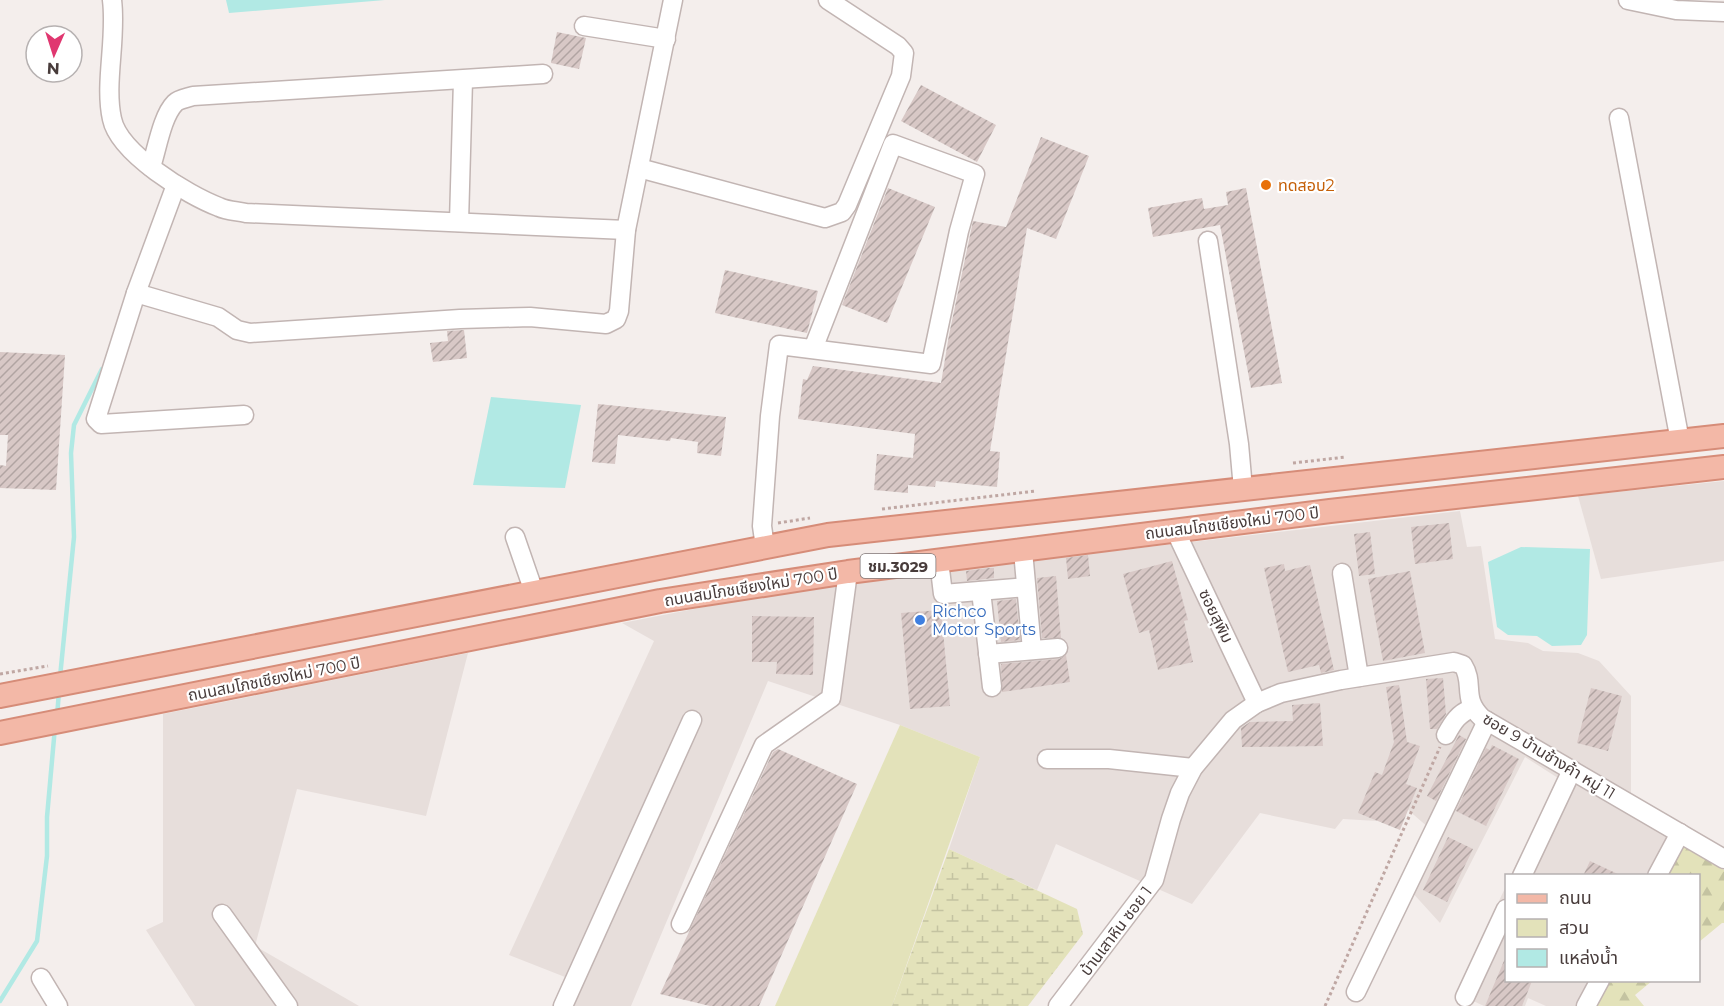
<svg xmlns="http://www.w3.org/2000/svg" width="1724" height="1006" font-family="Montserrat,'Noto Sans Thai',sans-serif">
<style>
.residential{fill:#e7dedb}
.green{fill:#e3e2ba}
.forest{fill:url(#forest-firs)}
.wetland{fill:url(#wetland-marsh)}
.water{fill:#b1e9e4}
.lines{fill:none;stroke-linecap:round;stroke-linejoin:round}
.stream{stroke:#b1e9e4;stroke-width:4.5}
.building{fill:url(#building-hatch)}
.minor-casing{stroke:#c2b5b3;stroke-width:21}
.major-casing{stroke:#d68c78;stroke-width:26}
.path{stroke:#bfa7a3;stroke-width:3;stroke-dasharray:3 3;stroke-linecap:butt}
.minor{stroke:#fff;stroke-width:18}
.major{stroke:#f3b8a7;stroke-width:22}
.food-dot{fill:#e8710a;stroke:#fff;stroke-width:2}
.shop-dot{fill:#3f7fe0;stroke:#fff;stroke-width:2}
.labels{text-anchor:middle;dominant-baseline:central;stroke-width:4.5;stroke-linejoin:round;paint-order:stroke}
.shield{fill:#fff;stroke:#7f7676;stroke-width:1.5}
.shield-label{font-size:15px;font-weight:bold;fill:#483c3b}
.food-label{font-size:16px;fill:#c56008;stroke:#fff;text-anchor:start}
.street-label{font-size:16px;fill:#483c3b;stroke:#fff}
.shop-label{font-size:16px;fill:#366cbe;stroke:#fff;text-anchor:start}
</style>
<defs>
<pattern id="forest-firs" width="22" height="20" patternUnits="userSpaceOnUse" patternTransform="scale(1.5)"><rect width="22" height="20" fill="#e3e2ba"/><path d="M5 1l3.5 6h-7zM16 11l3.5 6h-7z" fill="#c4c3a1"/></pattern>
<pattern id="wetland-marsh" width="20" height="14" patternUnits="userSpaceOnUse" patternTransform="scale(1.5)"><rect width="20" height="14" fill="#e3e2ba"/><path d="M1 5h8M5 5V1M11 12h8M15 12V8" fill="none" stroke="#c4c3a1"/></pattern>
<pattern id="building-hatch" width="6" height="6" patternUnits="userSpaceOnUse" patternTransform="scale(1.5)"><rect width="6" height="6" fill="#d8c8c6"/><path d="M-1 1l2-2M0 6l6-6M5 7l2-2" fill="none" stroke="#b1a4a2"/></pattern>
</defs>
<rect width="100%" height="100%" fill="#f4eeec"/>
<g class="residential">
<path d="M 1724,481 L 1724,561 L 1601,579 L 1578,496 Z"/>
<path d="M 1460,511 L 1467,547 L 1481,546 L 1495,639 L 1528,643 L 1543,651 L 1578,653 L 1599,661 L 1631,696 L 1631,793 L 1626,809 L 1682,845 L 1666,875 L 1511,875 L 1558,778 L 1525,757 L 1440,923 L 1410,890 L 1435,833 L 1401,804 L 1377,821 L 1343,819 L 1335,829 L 1260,813 L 1192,904 L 1056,844 L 1037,890 L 949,849 L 980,757 L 900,725 L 768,681 L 631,1006 L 552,1006 L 565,977 L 509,955 L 654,641 L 622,623 L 818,585 Z"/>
<path d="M 468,653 L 426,816 L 297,789 L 255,946 L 359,1006 L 195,1006 L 146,930 L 163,922 L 163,714 Z"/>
<path d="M 1506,886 L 1506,980 L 1609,981 L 1595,1006 L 1546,1006 L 1528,998 L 1525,1006 L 1484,1006 L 1456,993 Z"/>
</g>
<path class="green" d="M 900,725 L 980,757 L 892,1006 L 775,1006 Z"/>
<g class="forest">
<path d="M 1682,845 L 1724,870 L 1724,923 L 1722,923 L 1699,942 L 1698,876 L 1666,876 Z"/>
<path d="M 1609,981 L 1652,981 L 1635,995 L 1644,1006 L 1595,1006 Z"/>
</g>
<path class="wetland" d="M 949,849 L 1077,909 L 1083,934 L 1028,1006 L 892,1006 Z"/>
<g class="water">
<path d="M 226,0 L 385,0 L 229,13 Z"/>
<path d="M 491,397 L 581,405 L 565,488 L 473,485 Z"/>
<path d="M 1521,547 L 1590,549 L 1587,635 L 1581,645 L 1552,646 L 1537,636 L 1508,635 L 1497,627 L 1488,562 Z"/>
</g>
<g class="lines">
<g class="stream">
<path d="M 60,677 L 74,537 L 71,453 L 74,425 L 102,369"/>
<path d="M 57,716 L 59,692"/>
<path d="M 0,1001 L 37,941 L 47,856 L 47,817 L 55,727"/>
</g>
</g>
<g class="building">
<path d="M 557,32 L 586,38 L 579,69 L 551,63 Z"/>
<path d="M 921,85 L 996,125 L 977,162 L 901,121 Z"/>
<path d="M 1041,137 L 1089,156 L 1056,239 L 1027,228 L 990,451 L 1000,452 L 997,487 L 936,481 L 935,487 L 908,485 L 908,493 L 874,490 L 877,454 L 913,458 L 915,434 L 798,419 L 803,379 L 807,380 L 813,366 L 941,383 L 949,335 L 973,221 L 1006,227 Z"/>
<path d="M 888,188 L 935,207 L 887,323 L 842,305 Z"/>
<path d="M 1246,188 L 1282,383 L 1251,388 L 1220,225 L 1153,237 L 1148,208 L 1202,198 L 1204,209 L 1228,205 L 1226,192 Z"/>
<path d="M 725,270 L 818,291 L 807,333 L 715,313 Z"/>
<path d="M 464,330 L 467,358 L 433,362 L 430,343 L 448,341 L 447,331 Z"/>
<path d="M 0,352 L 65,355 L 56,490 L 0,488 L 0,465 L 6,466 L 8,435 L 0,435 Z"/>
<path d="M 598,404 L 726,417 L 721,456 L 697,453 L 698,442 L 671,438 L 670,441 L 618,435 L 615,464 L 592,462 Z"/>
<path d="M 1449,523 L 1453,559 L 1415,564 L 1411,527 Z"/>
<path d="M 1370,532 L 1375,574 L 1359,576 L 1354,534 Z"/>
<path d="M 1088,555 L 1090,576 L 1068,579 L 1066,558 Z"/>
<path d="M 1172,561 L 1188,620 L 1184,621 L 1193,662 L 1158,670 L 1149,630 L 1139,633 L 1123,574 Z"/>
<path d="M 1284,564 L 1285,571 L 1310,565 L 1334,670 L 1321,673 L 1319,665 L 1288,672 L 1264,568 Z"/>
<path d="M 989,568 L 994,568 L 994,578 L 967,581 L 966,571 Z"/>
<path d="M 1410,571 L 1425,653 L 1383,661 L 1368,579 Z"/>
<path d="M 1056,576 L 1061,638 L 1042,638 L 1037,578 Z"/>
<path d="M 1016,599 L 1020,640 L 1001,642 L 997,601 Z"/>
<path d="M 941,610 L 950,706 L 910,709 L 901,613 Z"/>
<path d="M 752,616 L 814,617 L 813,675 L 776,674 L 777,662 L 752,662 Z"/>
<path d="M 1066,655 L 1070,682 L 1002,692 L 1001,664 L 1059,659 Z"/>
<path d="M 1443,678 L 1446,714 L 1437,729 L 1430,729 L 1426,679 Z"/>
<path d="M 1399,685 L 1407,742 L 1420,746 L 1406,784 L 1417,788 L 1400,830 L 1358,813 L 1375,772 L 1382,775 L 1394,742 L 1386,687 Z"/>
<path d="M 1591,688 L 1622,696 L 1608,751 L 1577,743 Z"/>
<path d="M 1320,703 L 1323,746 L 1242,747 L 1241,728 L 1250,722 L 1293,721 L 1292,705 Z"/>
<path d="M 1459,735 L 1466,739 L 1436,801 L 1427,796 Z"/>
<path d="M 1492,745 L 1519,759 L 1486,826 L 1456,811 L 1486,748 L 1490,750 Z"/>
<path d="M 778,749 L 857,784 L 759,1006 L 710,1006 L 660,994 L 773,752 Z"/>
<path d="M 1448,837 L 1473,849 L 1447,902 L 1423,890 Z"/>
<path d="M 1590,861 L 1622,876 L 1583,876 Z"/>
<path d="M 1506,956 L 1506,981 L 1532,981 L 1522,1006 L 1485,1006 Z"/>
</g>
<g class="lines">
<defs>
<g id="minor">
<path d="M 112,0 C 117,39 104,83 112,119 C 119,153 187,195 219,207 C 227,211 237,211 246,213 L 626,230"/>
<path d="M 1628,0 L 1676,10 L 1724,12"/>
<path d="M 584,26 L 666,39"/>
<path d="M 1619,118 L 1680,441"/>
<path d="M 151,167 C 157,149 162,116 175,103 C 179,99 187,98 193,96 L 543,74"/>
<path d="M 639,168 L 825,218 L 842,212 L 847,205 L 901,76 L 904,53 L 898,46 L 828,0"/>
<path d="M 176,185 L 136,293 L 96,419 L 101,424 L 244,415"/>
<path d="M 459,222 L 463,80"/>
<path d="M 1208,241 L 1239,444 L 1243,489"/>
<path d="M 136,293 L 218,317 L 237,330 L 250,333 L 460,319 L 530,317 L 606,324 L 616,319 L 619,311 L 626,230 L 673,0"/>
<path d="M 1175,530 L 1257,703"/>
<path d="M 515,537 L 534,592"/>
<path d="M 765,547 L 762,526 L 770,416 L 779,345 L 931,364 L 959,231 L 975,174 L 893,144 L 813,349"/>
<path d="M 1023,551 L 1032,650"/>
<path d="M 939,561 L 943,594 L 1026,587"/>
<path d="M 1342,573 L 1359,677"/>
<path d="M 981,591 L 992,687"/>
<path d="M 988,654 L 1058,648"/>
<path d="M 1446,735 C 1453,722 1458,714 1472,708"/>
<path d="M 1047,759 L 1109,759 L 1193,768"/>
<path d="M 1522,876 L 1572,770"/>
<path d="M 1657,876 L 1680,833"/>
<path d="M 222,914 L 288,1006"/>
<path d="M 681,924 L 764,745 L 831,698 L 848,572"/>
<path d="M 41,978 L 58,1006"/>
<path d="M 1356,992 L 1487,721"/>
<path d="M 1465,997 L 1506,909"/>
<path d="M 563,1006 L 692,720"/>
<path d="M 1058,1006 L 1154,880 L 1171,819 L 1180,793 L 1193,768 L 1233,720 L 1257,703 L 1281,693 L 1341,680 L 1454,662 L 1463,665 C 1475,684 1461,698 1482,718 L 1724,859"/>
<path d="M 1586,1006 L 1600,980"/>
</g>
<g id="major">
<path d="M 0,696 L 828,535 L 1724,436"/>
<path d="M 0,733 L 660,601 L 848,572 L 1330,511 L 1724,467"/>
</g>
</defs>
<use href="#minor" class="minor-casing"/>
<use href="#major" class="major-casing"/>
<g class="path">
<path d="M 1293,463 L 1346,457"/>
<path d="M 882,509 L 1036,491"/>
<path d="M 778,523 L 810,518"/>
<path d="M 0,674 L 48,666"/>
<path d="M 1325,1006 L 1440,747"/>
</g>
<use href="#minor" class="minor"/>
<use href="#major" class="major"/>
</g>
<circle class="food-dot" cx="1266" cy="185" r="6"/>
<circle class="shop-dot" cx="920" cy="620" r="6"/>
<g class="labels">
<rect class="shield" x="860.5" y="554" width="75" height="24" rx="4.5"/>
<g class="shield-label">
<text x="898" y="566">ชม.3029</text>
</g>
<g class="food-label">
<text x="1278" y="185">ทดสอบ2</text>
</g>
<g class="street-label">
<text transform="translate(1232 523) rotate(-7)">ถนนสมโภชเชียงใหม่ 700 ปี</text>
<text transform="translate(751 587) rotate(-9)">ถนนสมโภชเชียงใหม่ 700 ปี</text>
<text transform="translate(1216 616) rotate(64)">ซอยสุพิม</text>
<text transform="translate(274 679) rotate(-11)">ถนนสมโภชเชียงใหม่ 700 ปี</text>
<text transform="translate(1549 756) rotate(31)">ซอย 9 บ้านช้างค้า หมู่ 11</text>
<text transform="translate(1116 931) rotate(-53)">บ้านเสาหิน ซอย 1</text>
</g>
<g class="shop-label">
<text x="932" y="611">Richco<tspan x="932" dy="18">Motor Sports</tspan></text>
</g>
</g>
<rect x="1505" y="874" width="195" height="108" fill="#ffffff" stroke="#b6b1b1" stroke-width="1.5"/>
<rect x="1517" y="894" width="30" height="9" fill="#f3b8a7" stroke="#b6b1b1" stroke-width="1.5"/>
<text x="1559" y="904" font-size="18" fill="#483c3b">ถนน</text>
<rect x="1517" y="919" width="30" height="18" fill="#e3e2ba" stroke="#b6b1b1" stroke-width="1.5"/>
<text x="1559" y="934" font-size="18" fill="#483c3b">สวน</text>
<rect x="1517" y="949" width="30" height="18" fill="#b1e9e4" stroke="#b6b1b1" stroke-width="1.5"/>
<text x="1559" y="964" font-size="18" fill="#483c3b">แหล่งน้ำ</text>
<g transform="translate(54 54) rotate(183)"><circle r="28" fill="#ffffff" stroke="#b6b1b1" stroke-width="1.5"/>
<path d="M0-4.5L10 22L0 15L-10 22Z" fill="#e03770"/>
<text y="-9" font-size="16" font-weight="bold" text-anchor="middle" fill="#483c3b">N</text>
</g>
</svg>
